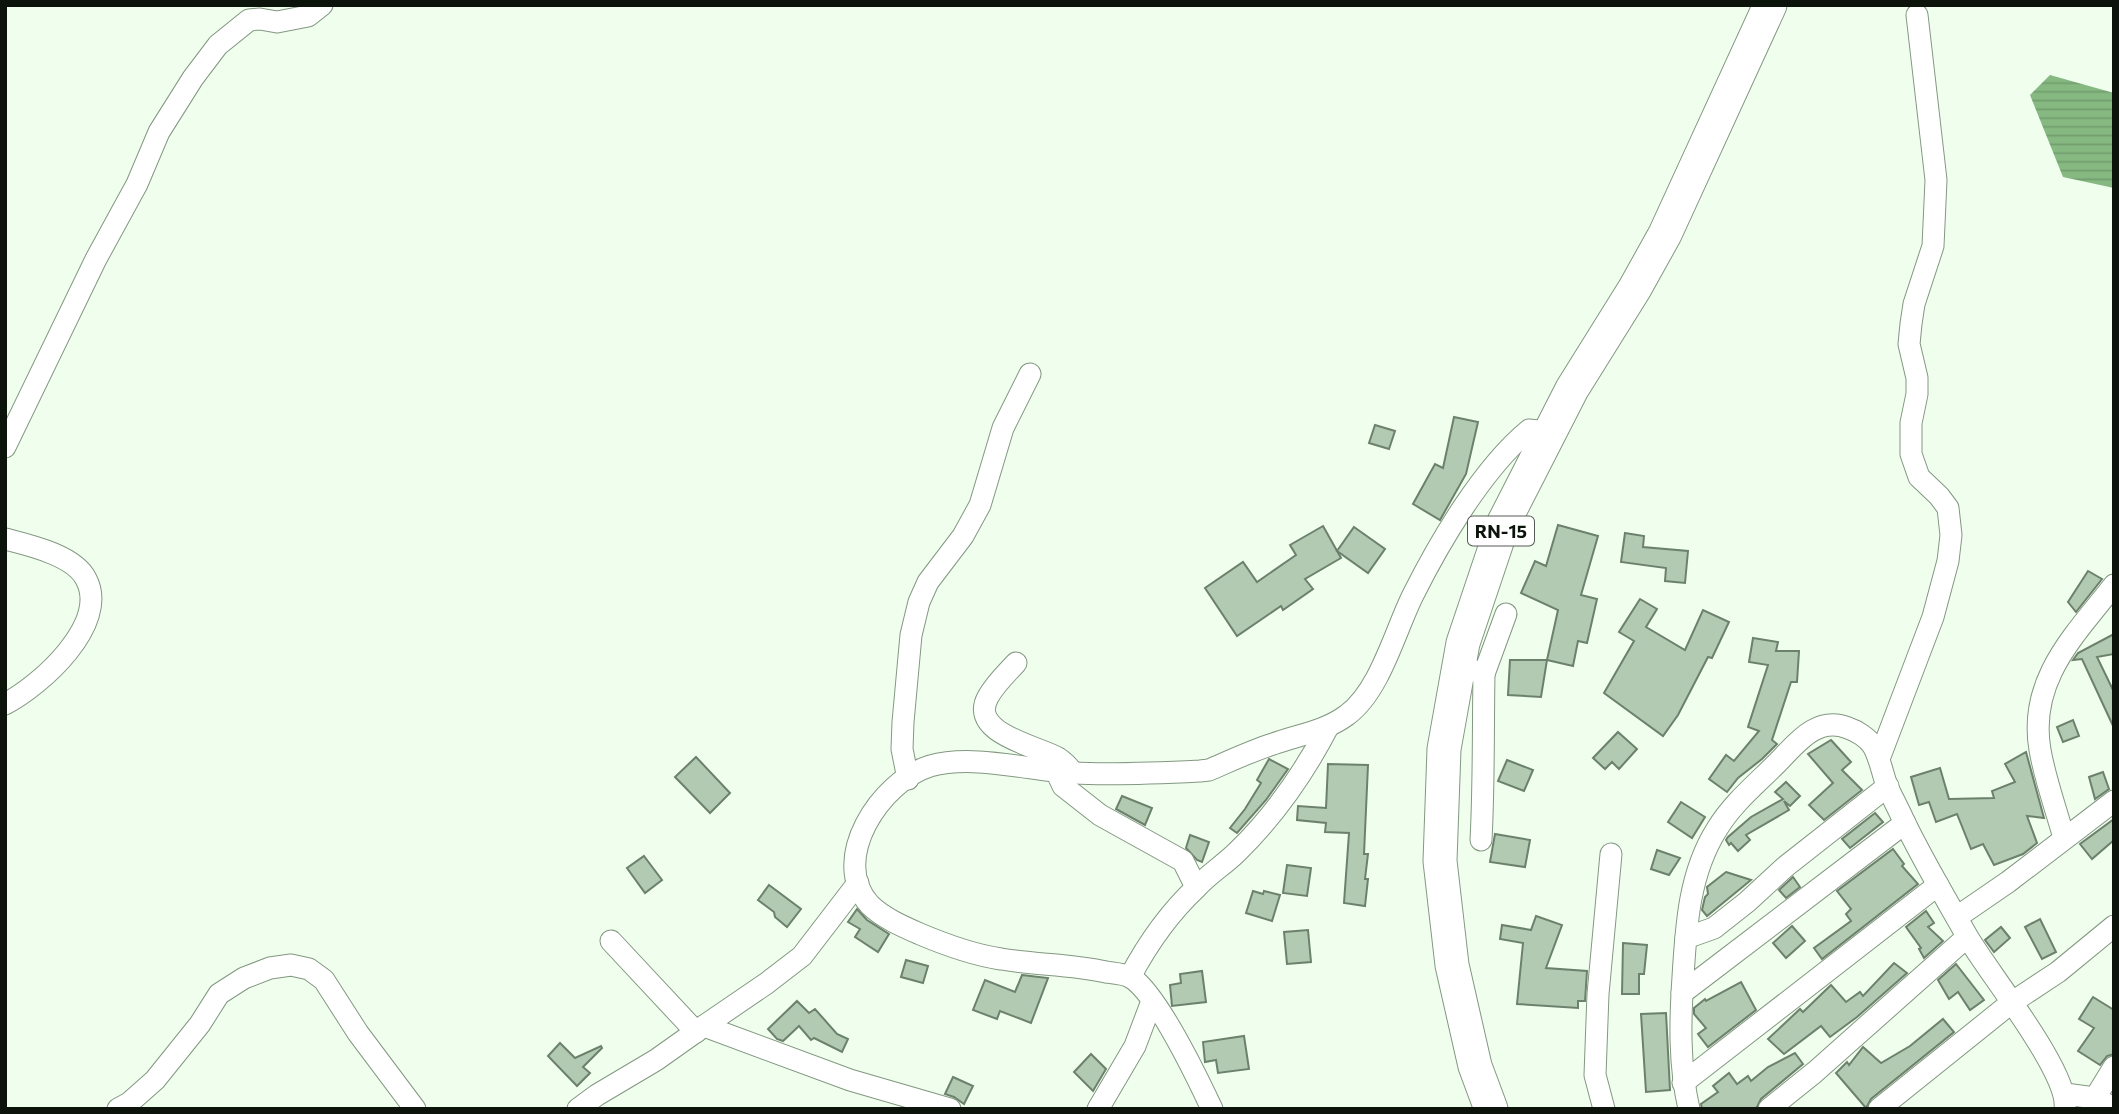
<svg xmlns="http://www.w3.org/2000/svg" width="2119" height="1114" font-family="Commissioner,sans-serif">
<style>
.water{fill:url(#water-rules)}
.building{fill:#b3cab2;stroke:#6c816b;stroke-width:2}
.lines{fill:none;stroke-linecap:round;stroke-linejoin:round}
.street-casing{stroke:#829880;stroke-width:23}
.primary-casing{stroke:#829880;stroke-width:35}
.street{stroke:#fff;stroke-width:21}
.primary{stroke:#fff;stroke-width:33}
.labels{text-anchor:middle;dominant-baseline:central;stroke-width:7;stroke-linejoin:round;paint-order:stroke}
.shield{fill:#fff;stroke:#545a54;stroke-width:2}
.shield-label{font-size:18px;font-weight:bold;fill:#0b130b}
</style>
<defs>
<pattern id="water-rules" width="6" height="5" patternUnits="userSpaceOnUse" patternTransform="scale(1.75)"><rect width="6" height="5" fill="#86b982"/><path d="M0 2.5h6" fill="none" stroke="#729e6f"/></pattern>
</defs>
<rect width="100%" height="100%" fill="#f0feee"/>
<path class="water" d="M 2050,75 L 2114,93 L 2114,188 L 2063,177 L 2030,95 Z"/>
<g class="building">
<path d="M 1454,417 L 1478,422 L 1466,474 L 1440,520 L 1413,504 L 1435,464 L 1443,468 Z"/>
<path d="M 1375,425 L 1395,431 L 1389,449 L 1369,443 Z"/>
<path d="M 1558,525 L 1598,536 L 1581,595 L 1597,599 L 1587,643 L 1578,641 L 1573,666 L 1547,660 L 1558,610 L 1521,593 L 1535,561 L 1546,566 Z"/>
<path d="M 1323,526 L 1341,558 L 1305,579 L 1313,589 L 1283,610 L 1281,606 L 1237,636 L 1205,588 L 1243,562 L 1257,582 L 1296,555 L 1290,545 Z"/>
<path d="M 1354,527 L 1385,549 L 1368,573 L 1337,551 Z"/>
<path d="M 1625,533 L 1644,536 L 1643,547 L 1688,551 L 1685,583 L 1665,581 L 1666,568 L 1621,562 Z"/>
<path d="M 2088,571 L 2102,579 L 2076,612 L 2068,602 Z"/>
<path d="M 1640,599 L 1657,609 L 1646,627 L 1685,650 L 1703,610 L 1729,622 L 1712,658 L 1708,657 L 1678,715 L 1663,736 L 1604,693 L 1634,641 L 1619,632 Z"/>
<path d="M 2114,634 L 2114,654 L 2097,657 L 2114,692 L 2114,728 L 2082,659 L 2073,660 L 2078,653 Z"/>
<path d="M 1753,638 L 1778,642 L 1776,651 L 1799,651 L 1797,682 L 1791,682 L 1772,740 L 1777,744 L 1762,759 L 1738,778 L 1727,792 L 1709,779 L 1726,755 L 1734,761 L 1759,731 L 1748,727 L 1768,665 L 1749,662 Z"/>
<path d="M 1510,660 L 1547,660 L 1541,697 L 1508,695 Z"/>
<path d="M 2073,720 L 2079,736 L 2063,742 L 2057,727 Z"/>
<path d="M 1618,732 L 1637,749 L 1619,769 L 1612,762 L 1605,769 L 1593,758 Z"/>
<path d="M 1831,740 L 1851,762 L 1842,770 L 1862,790 L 1824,820 L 1809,805 L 1833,783 L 1808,754 Z"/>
<path d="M 2026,752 L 2044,818 L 2027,816 L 2037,843 L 2023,854 L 1994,865 L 1983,844 L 1971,849 L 1957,814 L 1936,822 L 1929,802 L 1919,805 L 1911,777 L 1940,768 L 1949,799 L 1994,798 L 1992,791 L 2015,782 L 2005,764 Z"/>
<path d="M 696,757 L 730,793 L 710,813 L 675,777 Z"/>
<path d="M 1269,759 L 1288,769 L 1266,800 L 1237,833 L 1230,828 L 1245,809 L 1261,783 L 1257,780 Z"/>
<path d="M 1507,760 L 1533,770 L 1524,791 L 1498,781 Z"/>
<path d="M 1328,764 L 1368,765 L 1364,854 L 1368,854 L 1365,879 L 1368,879 L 1365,906 L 1344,903 L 1349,833 L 1325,832 L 1326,823 L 1297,820 L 1298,806 L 1326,808 Z"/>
<path d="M 2103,772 L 2109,789 L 2095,799 L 2089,777 Z"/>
<path d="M 1786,782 L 1800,796 L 1790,806 L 1784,801 L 1789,810 L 1746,835 L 1750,840 L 1738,851 L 1731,843 L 1729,845 L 1726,840 L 1728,837 L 1751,817 L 1783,799 L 1775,792 Z"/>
<path d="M 1122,796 L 1152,808 L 1145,825 L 1116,809 Z"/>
<path d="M 1681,802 L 1705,817 L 1692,838 L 1668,822 Z"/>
<path d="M 1875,813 L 1883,822 L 1850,848 L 1842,839 Z"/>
<path d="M 2114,819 L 2114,840 L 2092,859 L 2080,844 Z"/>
<path d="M 1495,834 L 1530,840 L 1525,867 L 1490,862 Z"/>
<path d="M 1190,835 L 1209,842 L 1202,862 L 1197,860 L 1186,848 Z"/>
<path d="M 1893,849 L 1904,864 L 1902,866 L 1918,884 L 1822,959 L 1814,948 L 1851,921 L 1846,914 L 1851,909 L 1837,891 Z"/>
<path d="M 1657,850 L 1680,858 L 1669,875 L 1651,869 Z"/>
<path d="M 644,856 L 662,880 L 645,893 L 627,868 Z"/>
<path d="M 1287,865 L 1311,868 L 1307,896 L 1283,893 Z"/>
<path d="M 1726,872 L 1751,880 L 1707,916 L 1702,910 L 1705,897 L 1708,894 L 1707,887 Z"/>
<path d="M 1793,877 L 1800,887 L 1786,898 L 1779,890 Z"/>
<path d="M 769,885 L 801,909 L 787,927 L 775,917 L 774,912 L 758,900 Z"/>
<path d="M 1253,891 L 1263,894 L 1264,891 L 1280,895 L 1272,921 L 1246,913 Z"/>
<path d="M 857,909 L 867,920 L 889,934 L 878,952 L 855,937 L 860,929 L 848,922 Z"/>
<path d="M 1926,911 L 1934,923 L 1928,927 L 1943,941 L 1924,958 L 1919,949 L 1921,948 L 1906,927 Z"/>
<path d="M 1536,916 L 1562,925 L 1546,968 L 1587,971 L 1585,1001 L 1578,1001 L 1578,1008 L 1517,1004 L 1523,943 L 1500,939 L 1502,925 L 1531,930 Z"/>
<path d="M 2040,919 L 2056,952 L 2042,959 L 2025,927 Z"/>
<path d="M 1792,926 L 1805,941 L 1786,958 L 1773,943 Z"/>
<path d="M 2001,927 L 2010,938 L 1994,952 L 1985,940 Z"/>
<path d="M 1308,930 L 1311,962 L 1287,964 L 1284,932 Z"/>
<path d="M 1623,943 L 1647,945 L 1644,974 L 1639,974 L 1639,994 L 1622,994 Z"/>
<path d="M 906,960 L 928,966 L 923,983 L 901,977 Z"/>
<path d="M 1894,963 L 1907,973 L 1857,1017 L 1830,1037 L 1821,1026 L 1784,1054 L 1768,1039 L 1800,1009 L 1803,1012 L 1831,985 L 1846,1002 L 1860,992 L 1863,996 Z"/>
<path d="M 1956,964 L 1984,1000 L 1970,1010 L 1958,992 L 1949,999 L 1938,980 Z"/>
<path d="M 1202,971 L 1206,1002 L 1172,1006 L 1170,985 L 1181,983 L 1180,974 Z"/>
<path d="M 1022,975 L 1048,978 L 1031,1023 L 1000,1011 L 997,1019 L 973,1010 L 985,980 L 1015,992 Z"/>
<path d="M 1741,982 L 1756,1010 L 1708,1047 L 1698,1034 L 1706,1028 L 1694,1014 L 1694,1008 L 1705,999 L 1706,1001 Z"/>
<path d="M 2093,997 L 2114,1010 L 2114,1054 L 2107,1056 L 2100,1065 L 2078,1051 L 2094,1028 L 2079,1019 Z"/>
<path d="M 797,1001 L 809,1013 L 815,1009 L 837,1034 L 848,1039 L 842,1052 L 814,1038 L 811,1040 L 799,1026 L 783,1041 L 777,1039 L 768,1029 Z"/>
<path d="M 1666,1013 L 1670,1090 L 1646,1092 L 1641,1014 Z"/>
<path d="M 1943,1019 L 1954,1032 L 1871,1099 L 1866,1108 L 1836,1073 L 1847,1062 L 1849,1065 L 1863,1047 L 1881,1063 L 1910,1046 Z"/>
<path d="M 1244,1036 L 1249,1069 L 1218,1073 L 1216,1060 L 1205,1062 L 1203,1042 Z"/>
<path d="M 560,1043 L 575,1058 L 601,1046 L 602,1048 L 583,1067 L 590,1073 L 577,1086 L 548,1056 Z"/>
<path d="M 1795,1053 L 1803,1064 L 1761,1099 L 1756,1109 L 1702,1109 L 1701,1104 L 1718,1092 L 1713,1086 L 1729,1073 L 1737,1084 L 1748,1076 L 1751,1081 L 1768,1067 Z"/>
<path d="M 1091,1054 L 1106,1069 L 1093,1091 L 1074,1072 Z"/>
<path d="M 953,1077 L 973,1086 L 964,1104 L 954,1097 L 945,1094 Z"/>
</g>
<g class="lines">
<defs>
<g id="street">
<path d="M 5,447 L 96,259 L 137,184 L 159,132 L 193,78 L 218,45 L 249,20 L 260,19 L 277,22 L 308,16 L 322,5"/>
<path d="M 5,539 C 28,545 74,555 86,579 C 110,624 40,686 5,704"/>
<path d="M 1016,663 C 1006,674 995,684 988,697 C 968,733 1037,746 1058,758 C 1064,762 1069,767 1073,773"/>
<path d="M 1459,666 L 1484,674 C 1483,730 1484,784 1481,840"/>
<path d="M 1484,674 L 1506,614"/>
<path d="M 1879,759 L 1933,617 L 1948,561 L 1951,535 L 1948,508 L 1939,496 L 1919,477 L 1911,454 L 1911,423 L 1917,394 L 1917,378 L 1909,344 L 1911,324 L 1914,304 L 1933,246 L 1936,180 L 1917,15"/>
<path d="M 1056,771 L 1063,786 L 1100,815 L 1183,861 L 1196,887"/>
<path d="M 908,779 L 902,749 L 903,722 L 911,635 L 919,602 L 928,582 L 963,536 L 980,505 L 1003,428 L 1030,374"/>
<path d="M 2064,838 C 2056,809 2045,779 2040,750 C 2028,680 2074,636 2114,585"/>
<path d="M 1957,917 L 2008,882 L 2114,801"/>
<path d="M 1686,938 L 1714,928 L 1747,902 L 1785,867 L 1888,786"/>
<path d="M 611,941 L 696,1032"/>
<path d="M 1130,977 C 1148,943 1169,913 1197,887 C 1209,874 1225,864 1237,852 C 1274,816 1305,771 1328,727"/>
<path d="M 1682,993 L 1905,823"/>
<path d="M 704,1026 L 767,983 L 802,956 L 858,883"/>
<path d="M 1683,1083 L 1938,885"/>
<path d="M 2065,1094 L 2095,1098 L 2114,1108"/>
<path d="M 2095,1098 L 2114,1067"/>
<path d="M 118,1109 L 129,1103 L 155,1080 L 200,1024 L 219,994 L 244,978 L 270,968 L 291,965 L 309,969 L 324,980 L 358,1033 L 415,1109"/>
<path d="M 578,1109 L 597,1095 L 656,1060 L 704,1026 L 850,1080 L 950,1109"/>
<path d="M 1098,1109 L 1135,1046 L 1152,1001"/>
<path d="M 1212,1109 C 1197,1077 1159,997 1132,978 C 1126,974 1114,973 1106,972 C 1071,964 1036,965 1001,959 C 974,955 946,945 920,934 C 904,927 883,918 870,905 C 828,860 881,781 930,766 C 973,754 1029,770 1073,773 C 1112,775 1160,773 1200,771 L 1209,770 C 1230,761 1251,751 1273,744 C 1298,735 1326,731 1347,715 C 1380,691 1395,631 1413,595 C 1440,541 1483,468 1529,430 L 1548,432"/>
<path d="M 1604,1109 L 1595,1075 L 1598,994 L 1611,854"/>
<path d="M 1689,1109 C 1679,1065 1680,1021 1683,977 C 1686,926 1689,873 1717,829 C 1734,801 1759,782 1781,759 C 1799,740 1819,716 1848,728 C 1857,731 1868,738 1873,746 C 1880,758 1882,772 1887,786 C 1892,797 1898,808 1903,819 C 1922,859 1945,897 1967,936 C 1987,971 2070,1073 2065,1109"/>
<path d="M 1769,1109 L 1815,1072 L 1967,937"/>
<path d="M 1879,1109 L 2011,1003 L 2058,972 L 2114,926"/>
</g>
<path id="primary" d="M 1491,1109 L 1475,1066 L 1452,965 L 1440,861 L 1444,749 L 1463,643 L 1503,524 L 1572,389 L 1635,288 L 1665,234 L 1770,5"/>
</defs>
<use href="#street" class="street-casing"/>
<use href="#primary" class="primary-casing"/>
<use href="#street" class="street"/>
<use href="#primary" class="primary"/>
</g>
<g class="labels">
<rect class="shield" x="1468" y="516.5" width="66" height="29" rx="5"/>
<g class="shield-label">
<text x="1501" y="531">RN-15</text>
</g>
</g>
<rect width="2119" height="1114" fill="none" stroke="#0b130b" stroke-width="14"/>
</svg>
